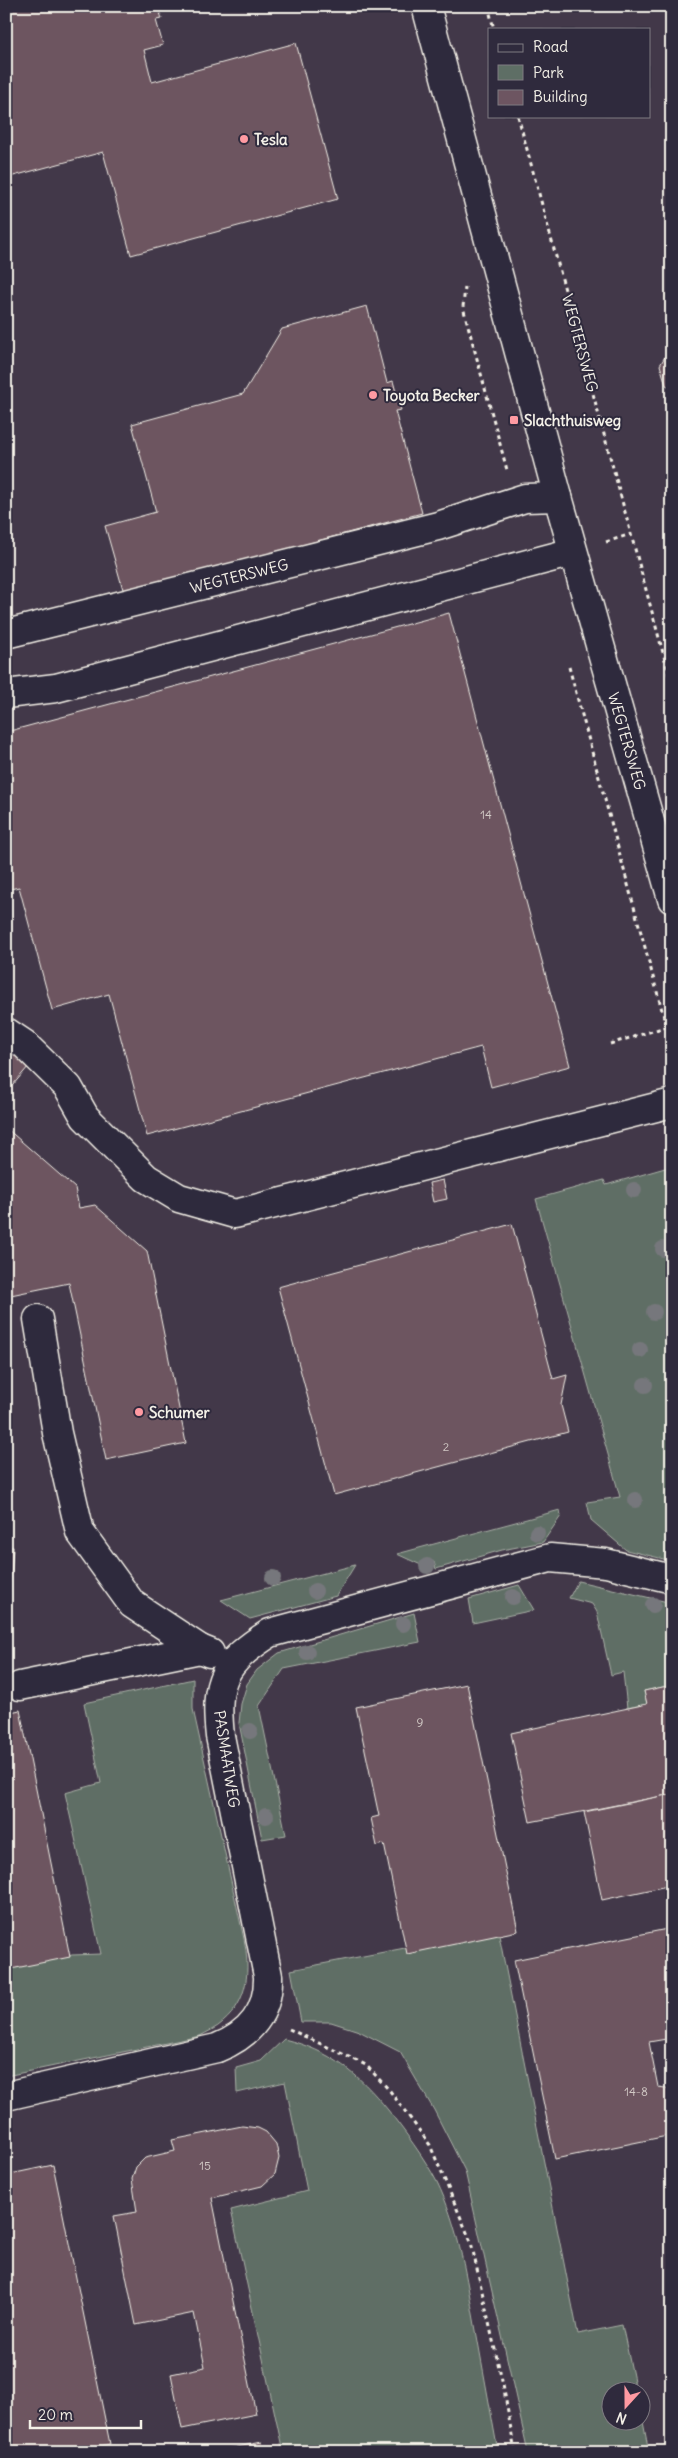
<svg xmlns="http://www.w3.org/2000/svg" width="678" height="2458" font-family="Delius,sans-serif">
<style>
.built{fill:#423748;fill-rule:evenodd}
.green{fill:#5e6e65;stroke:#a9b0a6}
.building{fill:#6d5561;stroke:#f4f1e8}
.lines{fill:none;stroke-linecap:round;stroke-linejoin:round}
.minor-casing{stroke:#f4f1e8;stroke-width:31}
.path{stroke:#f4f1e8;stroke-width:3;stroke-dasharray:4 4;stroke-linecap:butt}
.minor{stroke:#2f2a3d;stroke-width:28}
.tree{fill:#76777b}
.poi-dot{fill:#ff9aa2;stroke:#2f2a3d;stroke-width:2}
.labels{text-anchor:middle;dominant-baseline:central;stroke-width:4;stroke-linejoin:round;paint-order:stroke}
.number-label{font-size:12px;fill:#d2cac6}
.poi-label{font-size:15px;font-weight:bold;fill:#f4f1e8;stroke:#2f2a3d;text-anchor:start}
.street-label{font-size:15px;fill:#f4f1e8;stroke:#2f2a3d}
</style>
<rect width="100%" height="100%" fill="#2f2a3d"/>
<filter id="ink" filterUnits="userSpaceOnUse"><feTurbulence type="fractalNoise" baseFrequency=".02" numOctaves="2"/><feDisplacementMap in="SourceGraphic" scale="10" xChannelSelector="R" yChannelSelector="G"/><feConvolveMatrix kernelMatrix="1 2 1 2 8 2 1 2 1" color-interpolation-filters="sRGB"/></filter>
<g filter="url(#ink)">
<path class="built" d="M 6,6 L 672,6 L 672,2452 L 6,2452 ZM 489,29 L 649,29 L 649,116 L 489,116 ZM 610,2390 L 640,2390 L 640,2420 L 610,2420 Z"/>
<g class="green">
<path d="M 672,1166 L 672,1561 L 626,1550 L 591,1520 L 587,1502 L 620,1497 L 536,1199 L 604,1180 L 606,1185 Z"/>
<path d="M 560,1510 L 561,1516 L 543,1542 L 502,1550 L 436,1569 L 434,1562 L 421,1565 L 397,1554 Z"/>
<path d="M 355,1565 L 336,1596 L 250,1619 L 221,1600 Z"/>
<path d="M 578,1581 L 672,1603 L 672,1685 L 644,1691 L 647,1704 L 627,1708 L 623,1672 L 611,1675 L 597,1612 L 592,1604 L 569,1598 Z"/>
<path d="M 519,1585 L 534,1610 L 473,1623 L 469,1599 Z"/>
<path d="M 414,1613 L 420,1642 L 284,1669 L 259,1706 L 286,1835 L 262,1839 L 239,1723 L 241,1704 L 247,1684 L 257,1670 L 279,1653 Z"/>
<path d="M 193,1679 L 193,1709 L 244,1939 C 250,1969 249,2000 223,2022 C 217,2028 207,2032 200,2036 L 6,2076 L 6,1969 L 72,1955 L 101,1954 L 65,1793 L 101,1783 L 84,1703 Z"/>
<path d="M 498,1930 L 578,2334 L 622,2325 L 636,2390 L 610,2390 L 610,2420 L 640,2420 L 641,2412 L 649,2452 L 528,2452 L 465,2171 L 434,2110 L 400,2052 L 359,2031 L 331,2022 L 301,2022 L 291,1970 Z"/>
<path d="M 284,2039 C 331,2051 358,2073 388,2110 C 405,2132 424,2157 437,2182 C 457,2223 465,2270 473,2314 C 481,2360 490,2406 498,2452 L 283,2452 L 231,2210 L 307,2191 L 285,2082 L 237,2093 L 236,2068 L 261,2061 Z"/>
</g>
<g class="building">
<path d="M 6,6 L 158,6 L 162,19 L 156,20 L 163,45 L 144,50 L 152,82 L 296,43 L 338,199 L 131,255 L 103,152 L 6,178 Z"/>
<path d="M 367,306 L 387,383 L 393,381 L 401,410 L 395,411 L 422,513 L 124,593 L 105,526 L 156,512 L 132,424 L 243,394 L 282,329 Z"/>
<path d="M 672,345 L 672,388 L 666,385 L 660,365 Z"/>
<path d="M 449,613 L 570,1066 L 491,1087 L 481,1047 L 147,1136 L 109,994 L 52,1010 L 19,887 L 6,890 L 6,732 Z"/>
<path d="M 13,1042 L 34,1060 L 12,1086 L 6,1081 L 6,1050 Z"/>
<path d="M 6,1128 L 75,1188 L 79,1208 L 95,1205 L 147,1251 L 186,1443 L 106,1460 L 69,1283 L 6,1296 Z"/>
<path d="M 443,1180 L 447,1199 L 433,1202 L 429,1183 Z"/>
<path d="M 512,1224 L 553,1379 L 567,1375 L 561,1405 L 568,1432 L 334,1495 L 278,1287 Z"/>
<path d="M 6,1547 L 13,1547 L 6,1650 Z"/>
<path d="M 467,1684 L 518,1931 L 407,1954 L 384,1844 L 377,1846 L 371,1818 L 379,1816 L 356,1707 Z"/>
<path d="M 672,1685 L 672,1794 L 530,1822 L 511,1733 L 647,1704 L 644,1691 Z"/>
<path d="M 20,1710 L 70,1957 L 6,1970 L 6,1713 Z"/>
<path d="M 672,1794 L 672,1885 L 602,1900 L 584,1812 Z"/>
<path d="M 672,1928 L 672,2038 L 649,2042 L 658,2087 L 672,2089 L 672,2135 L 555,2159 L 514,1960 Z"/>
<path d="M 242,2126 L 258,2128 L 266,2132 L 276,2144 L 279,2158 L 275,2174 L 262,2186 L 212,2198 L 256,2414 L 182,2429 L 171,2374 L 205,2367 L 194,2313 L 136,2325 L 114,2216 L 137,2212 L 132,2179 L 136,2167 L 145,2158 L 175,2151 L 172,2140 Z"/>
<path d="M 53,2165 L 110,2444 L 73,2452 L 6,2452 L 6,2175 Z"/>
<path d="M 262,2442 L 264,2452 L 213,2452 Z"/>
</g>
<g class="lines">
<defs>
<g id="minor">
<path d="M 426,6 L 558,497 L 672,899"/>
<path d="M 6,634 L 438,526 L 525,498 L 558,497"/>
<path d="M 6,694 L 56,688 L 573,552"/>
<path d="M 6,1032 L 24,1044 L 68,1087 L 85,1117 L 146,1178 L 179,1198 L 235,1214 L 672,1103"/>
<path d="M 38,1319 L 57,1433 L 80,1532 L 132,1604 L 200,1649"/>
<path d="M 20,1686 L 200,1649 L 210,1653"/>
<path d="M 6,2096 L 217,2048 C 250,2035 269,2012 268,1976 L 220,1736 C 214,1680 223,1663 270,1633 L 550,1558 L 606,1563 L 672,1579"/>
</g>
</defs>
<use href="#minor" class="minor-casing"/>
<g class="path">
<path d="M 488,6 L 494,29"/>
<path d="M 518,116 L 672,686"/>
<path d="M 465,287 L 463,307 L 507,470"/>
<path d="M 606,542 L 631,534"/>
<path d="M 569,667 L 672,1047"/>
<path d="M 610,1044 L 672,1025"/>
<path d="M 289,2029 L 366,2065 L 390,2091 L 430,2145 L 471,2242 L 504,2390 L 515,2452"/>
</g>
<use href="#minor" class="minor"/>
</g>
<g class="tree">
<circle cx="634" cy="1190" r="8"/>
<circle cx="663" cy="1249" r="8"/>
<circle cx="654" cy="1312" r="8"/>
<circle cx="640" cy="1350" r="8"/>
<circle cx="645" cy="1385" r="8"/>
<circle cx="635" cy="1500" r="8"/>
<circle cx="537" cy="1533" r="8"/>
<circle cx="427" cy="1566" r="8"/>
<circle cx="273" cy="1578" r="8"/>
<circle cx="315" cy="1591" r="8"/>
<circle cx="513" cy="1597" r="8"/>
<circle cx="653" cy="1605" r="8"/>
<circle cx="403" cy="1624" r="8"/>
<circle cx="307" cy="1652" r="8"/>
<circle cx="250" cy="1731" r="8"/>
<circle cx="266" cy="1816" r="8"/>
</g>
</g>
<g class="poi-dot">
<circle cx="244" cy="139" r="5"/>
<circle cx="373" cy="395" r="5"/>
<rect x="509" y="415" width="10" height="10" rx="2.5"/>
<circle cx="139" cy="1412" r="5"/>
</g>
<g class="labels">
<g class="number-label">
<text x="486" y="814">14</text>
<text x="446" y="1446">2</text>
<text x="420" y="1722">9</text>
<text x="636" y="2091">14-8</text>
<text x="205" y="2165">15</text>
</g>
<g class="poi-label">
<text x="254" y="139">Tesla</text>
<text x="383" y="395">Toyota Becker</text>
<text x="524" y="420">Slachthuisweg</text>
<text x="149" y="1412">Schumer</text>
</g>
<g class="street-label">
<text transform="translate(580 343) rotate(75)">WEGTERSWEG</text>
<text transform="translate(239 576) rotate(-14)">WEGTERSWEG</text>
<text transform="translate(627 741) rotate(74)">WEGTERSWEG</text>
<text transform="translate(227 1759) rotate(81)">PASMAATWEG</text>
</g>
</g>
<rect width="678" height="2458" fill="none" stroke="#2f2a3d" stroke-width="25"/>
<rect x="12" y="12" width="653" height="2433" fill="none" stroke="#f4f1e8" stroke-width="2" filter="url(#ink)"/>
<rect x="488" y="28" width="162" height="90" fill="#2f2a3d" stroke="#7e7a81"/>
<rect x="498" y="44" width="25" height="8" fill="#2f2a3d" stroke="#7e7a81"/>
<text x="533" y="52" font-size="15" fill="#f4f1e8">Road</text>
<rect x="498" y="65" width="25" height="15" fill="#5e6e65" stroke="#7e7a81"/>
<text x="533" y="78" font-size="15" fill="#f4f1e8">Park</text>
<rect x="498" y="90" width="25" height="15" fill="#6d5561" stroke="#7e7a81"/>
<text x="533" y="102" font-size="15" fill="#f4f1e8">Building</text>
<g transform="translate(626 2406) rotate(201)"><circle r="24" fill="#2f2a3d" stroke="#7e7a81"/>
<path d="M0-4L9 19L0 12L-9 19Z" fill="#ff9aa2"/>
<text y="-8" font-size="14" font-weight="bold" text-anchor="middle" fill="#f4f1e8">N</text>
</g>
<path d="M30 2420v8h111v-8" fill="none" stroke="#f4f1e8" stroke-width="2.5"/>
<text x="38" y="2420" font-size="15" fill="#f4f1e8" stroke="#2f2a3d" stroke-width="4" paint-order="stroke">20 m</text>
</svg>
